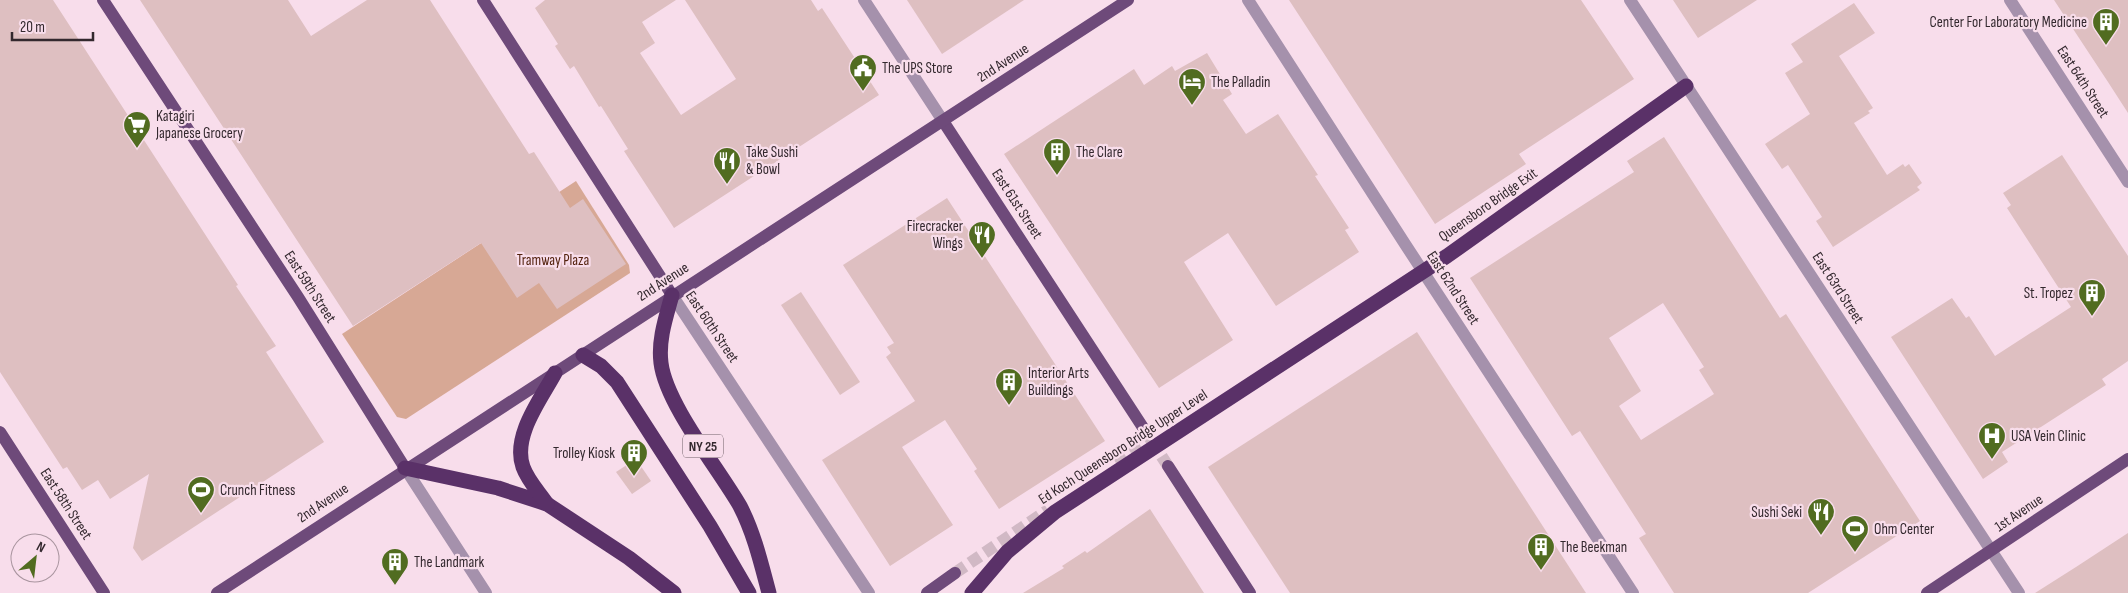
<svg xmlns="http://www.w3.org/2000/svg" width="2128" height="593" font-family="'Sofia Sans Condensed',sans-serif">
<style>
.green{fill:#d7a895}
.building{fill:#debfc1;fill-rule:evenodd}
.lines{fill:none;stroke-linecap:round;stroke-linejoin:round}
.major-tunnel{stroke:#d1b9c5;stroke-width:12;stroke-dasharray:12 6;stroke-linecap:butt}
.minor{stroke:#a591ac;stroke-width:12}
.major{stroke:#6e4a7a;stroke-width:12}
.highway{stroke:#5a3168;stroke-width:15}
.labels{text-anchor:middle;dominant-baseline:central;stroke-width:4.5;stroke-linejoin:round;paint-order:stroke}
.shield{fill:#f8ddeb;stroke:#6e5e67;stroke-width:1}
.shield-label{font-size:14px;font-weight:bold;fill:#33282e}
.poi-label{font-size:15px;fill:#33282e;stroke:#f8ddeb;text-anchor:start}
.street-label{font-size:15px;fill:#33282e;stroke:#f8ddeb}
.park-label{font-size:15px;fill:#53220e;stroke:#f8ddeb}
</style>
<rect width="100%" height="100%" fill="#f8ddeb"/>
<path class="green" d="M 576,181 L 629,265 L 630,273 L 406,419 L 397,417 L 342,334 Z"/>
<g class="building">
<path d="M 0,0 L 53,0 L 238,285 L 236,286 L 276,346 L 266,352 L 324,442 L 142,561 L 133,548 L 149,474 L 110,499 L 98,480 L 82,490 L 67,467 L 63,469 L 0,372 Z"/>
<path d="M 140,0 L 288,0 L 311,36 L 367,0 L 430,0 L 529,154 L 534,152 L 570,208 L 583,199 L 626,264 L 557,309 L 539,283 L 517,298 L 481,243 L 353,326 Z"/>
<path d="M 545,0 L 676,0 L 642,22 L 655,43 L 640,53 L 681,115 L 736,79 L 685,0 L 811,0 L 818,11 L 822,8 L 879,95 L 674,228 L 624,151 L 628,149 L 601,106 L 599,107 L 574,66 L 570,69 L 555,46 L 558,44 L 535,8 Z"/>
<path d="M 907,0 L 1024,0 L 942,54 Z"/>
<path d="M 1289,0 L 1581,0 L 1634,79 L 1519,154 L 1526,164 L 1435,224 Z"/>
<path d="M 1673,0 L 1757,0 L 1698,38 Z"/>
<path d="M 2054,0 L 2128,0 L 2128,113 L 2108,82 Z"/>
<path d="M 1854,3 L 1875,33 L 1839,56 L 1873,108 L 1868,111 L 1870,113 L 1854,123 L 1887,175 L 1903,164 L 1905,167 L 1909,164 L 1922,183 L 1917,187 L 1920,190 L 1833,247 L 1816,221 L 1822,217 L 1788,165 L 1782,169 L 1765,144 L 1810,114 L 1785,73 L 1803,62 L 1791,44 Z"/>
<path d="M 1207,53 L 1232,94 L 1223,100 L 1246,134 L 1278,114 L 1318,175 L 1315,176 L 1349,228 L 1345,230 L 1359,252 L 1276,306 L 1228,233 L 1184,262 L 1233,340 L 1159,388 L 1004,154 L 1134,69 L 1144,85 L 1172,66 L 1175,71 Z"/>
<path d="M 1664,137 L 1780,318 L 1786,314 L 1920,521 L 1808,593 L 1674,593 L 1639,538 L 1646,534 L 1580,431 L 1572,436 L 1470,278 L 1634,172 L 1627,161 ZM 1663,303 L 1704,367 L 1699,370 L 1714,394 L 1641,440 L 1619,406 L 1641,391 L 1609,338 Z"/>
<path d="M 2062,155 L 2128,256 L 2128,361 L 2102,379 L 2106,385 L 2002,452 L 2008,462 L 1983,479 L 1891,337 L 1952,298 L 1966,318 L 1969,316 L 1995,356 L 2071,307 L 2007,208 L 2011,205 L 2003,193 Z"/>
<path d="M 947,198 L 1105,441 L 999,509 L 974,471 L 977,469 L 945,420 L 902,447 L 953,525 L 890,566 L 822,460 L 915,401 L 886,357 L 891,353 L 887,347 L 894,343 L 843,265 Z"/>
<path d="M 801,292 L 860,382 L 840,395 L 781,305 Z"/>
<path d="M 1417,332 L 1513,480 L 1586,593 L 1290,593 L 1208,467 Z"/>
<path d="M 636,459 L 651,481 L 632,494 L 616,472 Z"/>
<path d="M 1150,509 L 1204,593 L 1023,593 L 1064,568 L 1062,566 L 1085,551 L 1087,553 Z"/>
<path d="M 2128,533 L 2128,593 L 2035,593 L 2076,567 Z"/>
</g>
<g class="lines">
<g class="major-tunnel">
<path d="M 1142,426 L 1168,466"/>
<path d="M 1116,463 L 1151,440"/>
<path d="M 955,573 L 1048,510"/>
</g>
<g class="minor">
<path d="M 864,0 L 943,121"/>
<path d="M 1248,0 L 1405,244 L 1633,593"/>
<path d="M 1630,0 L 2019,593"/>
<path d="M 2010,0 L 2128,182"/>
<path d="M 672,295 L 869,593"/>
<path d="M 405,468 L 486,593"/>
</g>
<g class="major">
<path d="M 103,0 L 298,297 L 405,468"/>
<path d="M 483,0 L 672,295"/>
<path d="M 943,121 L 1142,426"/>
<path d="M 0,432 L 104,593"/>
<path d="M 1168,466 L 1250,593"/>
<path d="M 217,593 C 519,393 825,199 1128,0"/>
<path d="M 927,593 L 955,573"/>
<path d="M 1927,593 L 2128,459"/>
</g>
<g class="highway">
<path d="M 672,295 C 666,317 658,340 661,363 C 666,404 718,468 740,506 C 754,533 761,563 769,593"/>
<path d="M 583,355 L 601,366 L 617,382 L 710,526 L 749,593"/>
<path d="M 405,468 L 498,488 L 547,504 L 629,558 L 674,593"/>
<path d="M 547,504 C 539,492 528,481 523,467 C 512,436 541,399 555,373"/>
<path d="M 972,593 L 1007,552 L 1055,512 L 1447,256 L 1686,86"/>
</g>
</g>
<defs>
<symbol id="building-pin" viewBox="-11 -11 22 30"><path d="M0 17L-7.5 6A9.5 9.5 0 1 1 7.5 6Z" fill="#516c20" stroke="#f8ddeb"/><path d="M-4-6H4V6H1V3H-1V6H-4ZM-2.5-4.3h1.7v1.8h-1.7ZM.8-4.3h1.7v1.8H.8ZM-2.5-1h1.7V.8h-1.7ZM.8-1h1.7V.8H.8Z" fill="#fff"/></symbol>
<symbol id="civic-pin" viewBox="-11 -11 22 30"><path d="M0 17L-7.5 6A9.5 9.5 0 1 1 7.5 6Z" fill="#516c20" stroke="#f8ddeb"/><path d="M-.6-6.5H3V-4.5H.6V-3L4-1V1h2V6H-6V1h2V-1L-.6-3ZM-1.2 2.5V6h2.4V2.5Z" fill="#fff"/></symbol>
<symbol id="hotel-pin" viewBox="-11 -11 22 30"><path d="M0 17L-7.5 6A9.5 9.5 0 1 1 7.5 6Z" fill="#516c20" stroke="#f8ddeb"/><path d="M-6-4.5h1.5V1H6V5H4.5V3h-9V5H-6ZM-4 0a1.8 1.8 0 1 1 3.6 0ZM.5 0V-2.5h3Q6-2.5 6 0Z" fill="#fff"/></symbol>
<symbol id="supermarket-pin" viewBox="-11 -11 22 30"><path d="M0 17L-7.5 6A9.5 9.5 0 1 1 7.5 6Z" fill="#516c20" stroke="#f8ddeb"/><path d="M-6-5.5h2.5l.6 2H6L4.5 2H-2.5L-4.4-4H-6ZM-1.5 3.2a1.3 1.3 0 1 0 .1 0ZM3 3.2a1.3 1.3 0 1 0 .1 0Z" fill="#fff"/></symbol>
<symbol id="restaurant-pin" viewBox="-11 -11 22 30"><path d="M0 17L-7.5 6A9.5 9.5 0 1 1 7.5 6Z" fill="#516c20" stroke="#f8ddeb"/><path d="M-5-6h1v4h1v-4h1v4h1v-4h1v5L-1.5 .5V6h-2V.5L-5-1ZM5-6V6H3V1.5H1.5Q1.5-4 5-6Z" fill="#fff"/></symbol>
<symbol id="hospital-pin" viewBox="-11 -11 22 30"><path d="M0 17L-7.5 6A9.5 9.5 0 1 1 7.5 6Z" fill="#516c20" stroke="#f8ddeb"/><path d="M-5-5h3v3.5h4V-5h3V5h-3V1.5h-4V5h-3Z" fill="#fff"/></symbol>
<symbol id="stadium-pin" viewBox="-11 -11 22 30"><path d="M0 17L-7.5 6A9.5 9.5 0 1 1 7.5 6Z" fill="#516c20" stroke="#f8ddeb"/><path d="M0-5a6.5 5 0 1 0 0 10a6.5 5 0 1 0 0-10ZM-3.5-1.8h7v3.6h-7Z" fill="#fff"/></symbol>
</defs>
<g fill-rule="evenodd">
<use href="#building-pin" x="2090" y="6" width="32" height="43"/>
<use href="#civic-pin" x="847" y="52" width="32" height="43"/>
<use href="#hotel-pin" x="1176" y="66" width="32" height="43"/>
<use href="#supermarket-pin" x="121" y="109" width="32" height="43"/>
<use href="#building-pin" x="1041" y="136" width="32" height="43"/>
<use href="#restaurant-pin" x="711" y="145" width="32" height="43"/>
<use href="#restaurant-pin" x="966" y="219" width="32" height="43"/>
<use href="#building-pin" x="2076" y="277" width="32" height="43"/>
<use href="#building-pin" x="993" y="366" width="32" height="43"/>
<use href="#hospital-pin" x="1976" y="420" width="32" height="43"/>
<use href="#building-pin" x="618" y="437" width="32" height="43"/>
<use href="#stadium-pin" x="185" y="474" width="32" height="43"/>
<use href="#restaurant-pin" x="1805" y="496" width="32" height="43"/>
<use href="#stadium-pin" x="1839" y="513" width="32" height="43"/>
<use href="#building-pin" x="1525" y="531" width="32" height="43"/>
<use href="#building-pin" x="379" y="546" width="32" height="43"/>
</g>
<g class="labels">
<rect class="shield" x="683" y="434.5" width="40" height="23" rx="4"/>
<g class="shield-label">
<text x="703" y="446">NY 25</text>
</g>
<g class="poi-label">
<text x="2087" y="22" text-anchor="end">Center For Laboratory Medicine</text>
<text x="882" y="68">The UPS Store</text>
<text x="1211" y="82">The Palladin</text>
<text x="156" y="116">Katagiri<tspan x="156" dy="17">Japanese Grocery</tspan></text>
<text x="746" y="152">Take Sushi<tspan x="746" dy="17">&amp; Bowl</tspan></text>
<text x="1076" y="152">The Clare</text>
<text x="963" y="226" text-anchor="end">Firecracker<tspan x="963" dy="17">Wings</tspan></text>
<text x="2073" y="293" text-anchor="end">St. Tropez</text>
<text x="1028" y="373">Interior Arts<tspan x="1028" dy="17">Buildings</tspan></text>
<text x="2011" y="436">USA Vein Clinic</text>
<text x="615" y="453" text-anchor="end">Trolley Kiosk</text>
<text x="220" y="490">Crunch Fitness</text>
<text x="1802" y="512" text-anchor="end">Sushi Seki</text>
<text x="1874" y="529">Ohm Center</text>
<text x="1560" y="547">The Beekman</text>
<text x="414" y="562">The Landmark</text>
</g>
<g class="street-label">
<text transform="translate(1003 63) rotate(-33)">2nd Avenue</text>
<text transform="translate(2083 82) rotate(57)">East 64th Street</text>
<text transform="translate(1017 204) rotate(57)">East 61st Street</text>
<text transform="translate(1488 205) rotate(-35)">Queensboro Bridge Exit</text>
<text transform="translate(663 282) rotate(-33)">2nd Avenue</text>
<text transform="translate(310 287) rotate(57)">East 59th Street</text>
<text transform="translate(1453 288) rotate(57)">East 62nd Street</text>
<text transform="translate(1838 288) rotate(57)">East 63rd Street</text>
<text transform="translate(712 327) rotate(56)">East 60th Street</text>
<text transform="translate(1123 447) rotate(-33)">Ed Koch Queensboro Bridge Upper Level</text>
<text transform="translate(323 503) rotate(-34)">2nd Avenue</text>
<text transform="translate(66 504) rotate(57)">East 58th Street</text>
<text transform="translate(2019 513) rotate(-34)">1st Avenue</text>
</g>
<g class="park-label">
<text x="553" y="260">Tramway Plaza</text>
</g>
</g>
<g transform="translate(35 558) rotate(28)"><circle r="24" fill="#f8ddeb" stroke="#a9959f"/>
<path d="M0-4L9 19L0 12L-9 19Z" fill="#516c20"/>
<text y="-8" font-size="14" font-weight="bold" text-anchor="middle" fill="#33282e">N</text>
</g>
<path d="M12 32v8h81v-8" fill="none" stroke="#33282e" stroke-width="2.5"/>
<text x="20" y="32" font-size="15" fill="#33282e" stroke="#f8ddeb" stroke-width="4" paint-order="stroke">20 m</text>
</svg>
